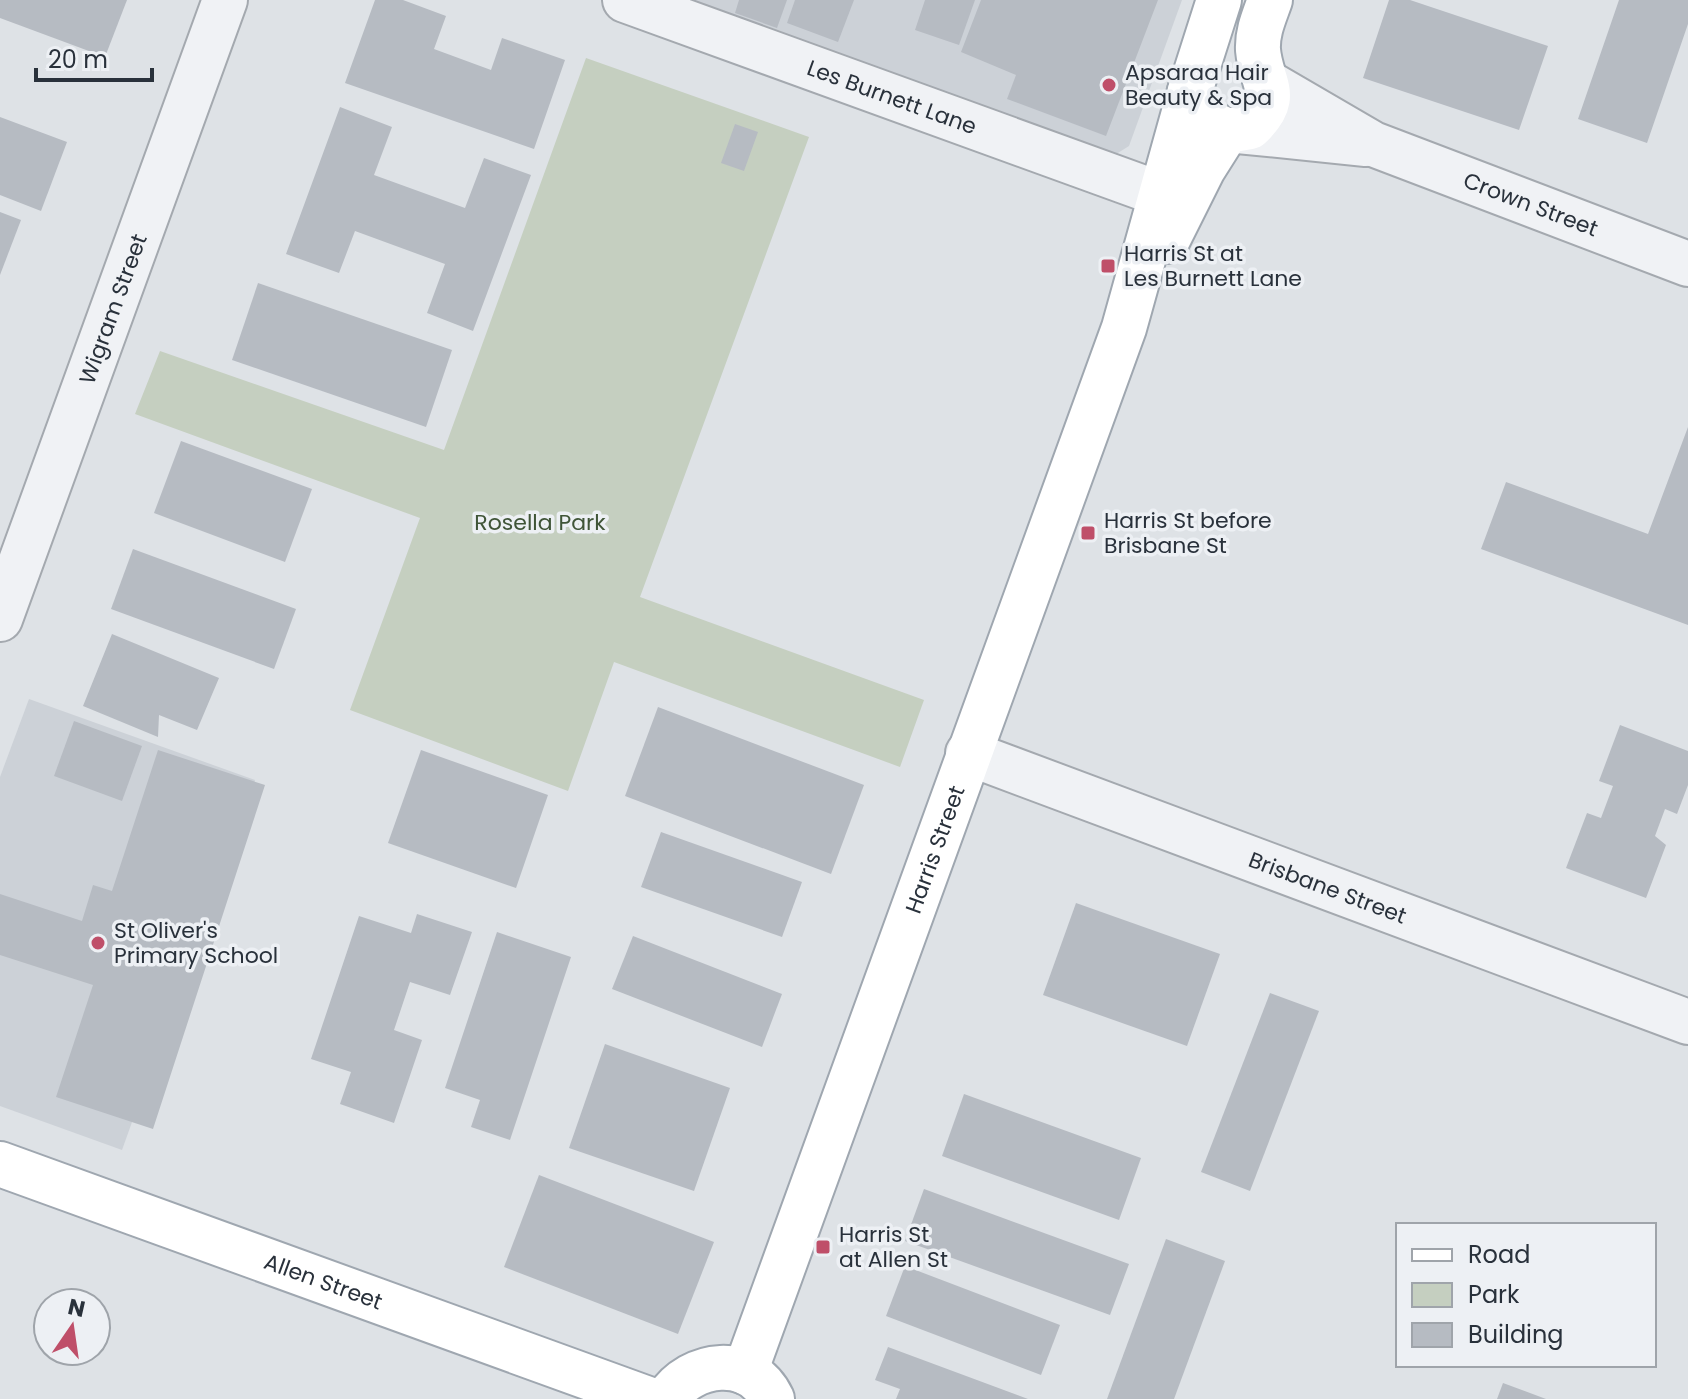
<svg xmlns="http://www.w3.org/2000/svg" width="1688" height="1399" font-family="Poppins,sans-serif">
<style>
.built{fill:#ccd1d7}
.green{fill:#c5cfc0}
.building{fill:#b6bbc2}
.lines{fill:none;stroke-linecap:round;stroke-linejoin:round}
.minor-casing{stroke:#a4a9af;stroke-width:48}
.major-casing{stroke:#9fa7b0;stroke-width:48}
.minor{stroke:#f0f2f5;stroke-width:44}
.major{stroke:#fff;stroke-width:44}
.poi-dot{fill:#bf4f69;stroke:#edf0f4;stroke-width:3}
.labels{text-anchor:middle;dominant-baseline:central;stroke-width:7;stroke-linejoin:round;paint-order:stroke}
.poi-label{font-size:22px;fill:#29313b;stroke:#edf0f4;text-anchor:start}
.street-label{font-size:22px;fill:#29313b;stroke:#edf0f4}
.park-label{font-size:22px;fill:#405538;stroke:#edf0f4}
</style>
<rect width="100%" height="100%" fill="#dee2e6"/>
<g class="built">
<path d="M 686,0 L 1182,0 L 1129,146 L 1113,156 Z"/>
<path d="M 29,699 L 255,780 L 122,1150 L 0,1106 L 0,777 Z"/>
</g>
<path class="green" d="M 586,58 L 809,137 L 640,597 L 924,700 L 900,767 L 614,662 L 568,791 L 350,710 L 420,518 L 135,414 L 160,351 L 444,450 Z"/>
<g class="building">
<path d="M 0,0 L 127,0 L 105,57 L 0,18 Z"/>
<path d="M 375,0 L 403,0 L 446,16 L 434,49 L 491,70 L 502,38 L 565,60 L 534,149 L 345,83 Z"/>
<path d="M 739,0 L 787,0 L 777,28 L 735,13 Z"/>
<path d="M 795,0 L 854,0 L 838,42 L 787,23 Z"/>
<path d="M 925,0 L 975,0 L 959,45 L 915,30 Z"/>
<path d="M 981,0 L 1158,0 L 1106,136 L 1007,99 L 1016,75 L 961,52 Z"/>
<path d="M 1389,0 L 1410,0 L 1548,46 L 1519,130 L 1363,78 Z"/>
<path d="M 1619,0 L 1688,0 L 1688,24 L 1647,143 L 1578,119 Z"/>
<path d="M 340,107 L 392,127 L 374,175 L 465,208 L 484,158 L 531,175 L 473,331 L 427,313 L 445,264 L 355,231 L 339,273 L 286,254 Z"/>
<path d="M 0,117 L 67,142 L 41,211 L 0,195 Z"/>
<path d="M 735,124 L 758,132 L 744,171 L 721,163 Z"/>
<path d="M 0,212 L 21,220 L 0,275 Z"/>
<path d="M 258,283 L 452,350 L 426,427 L 232,360 Z"/>
<path d="M 1688,427 L 1688,625 L 1481,549 L 1506,482 L 1648,534 Z"/>
<path d="M 181,441 L 312,489 L 285,562 L 154,513 Z"/>
<path d="M 133,549 L 296,609 L 274,669 L 111,609 Z"/>
<path d="M 112,634 L 219,678 L 197,730 L 159,715 L 158,737 L 83,706 Z"/>
<path d="M 658,707 L 864,785 L 831,874 L 625,796 Z"/>
<path d="M 74,721 L 142,746 L 122,801 L 54,776 Z"/>
<path d="M 1620,725 L 1688,751 L 1688,785 L 1677,814 L 1665,809 L 1655,836 L 1666,845 L 1646,898 L 1566,868 L 1587,813 L 1601,818 L 1613,786 L 1599,781 Z"/>
<path d="M 158,750 L 265,785 L 153,1129 L 56,1097 L 93,985 L 0,955 L 0,894 L 82,921 L 93,885 L 112,891 Z"/>
<path d="M 421,750 L 548,795 L 516,888 L 388,843 Z"/>
<path d="M 661,832 L 802,882 L 782,937 L 641,887 Z"/>
<path d="M 1076,903 L 1220,954 L 1187,1046 L 1043,995 Z"/>
<path d="M 417,914 L 472,932 L 450,995 L 410,982 L 394,1030 L 422,1040 L 394,1123 L 340,1104 L 351,1072 L 311,1059 L 359,916 L 411,933 Z"/>
<path d="M 497,932 L 571,957 L 510,1140 L 471,1127 L 480,1100 L 445,1088 Z"/>
<path d="M 633,936 L 782,994 L 762,1047 L 612,989 Z"/>
<path d="M 1270,993 L 1319,1011 L 1250,1191 L 1201,1172 Z"/>
<path d="M 605,1044 L 730,1088 L 694,1191 L 569,1148 Z"/>
<path d="M 964,1094 L 1141,1158 L 1119,1220 L 942,1156 Z"/>
<path d="M 539,1175 L 714,1242 L 678,1334 L 504,1267 Z"/>
<path d="M 924,1189 L 1129,1264 L 1110,1315 L 905,1241 Z"/>
<path d="M 1166,1239 L 1225,1261 L 1174,1399 L 1107,1399 Z"/>
<path d="M 905,1266 L 1060,1325 L 1041,1375 L 886,1316 Z"/>
<path d="M 888,1347 L 1028,1399 L 896,1399 L 900,1389 L 875,1380 Z"/>
<path d="M 1503,1383 L 1546,1399 L 1497,1399 Z"/>
</g>
<g class="lines">
<defs>
<g id="minor">
<path id="s1" d="M 625,0 L 1160,194"/>
<path id="s2" d="M 1270,84 L 1373,144 L 1688,264"/>
<path d="M 1238,131 L 1366,144"/>
<path id="s3" d="M 0,619 L 225,0"/>
<path id="s4" d="M 968,753 L 1688,1022"/>
</g>
<g id="major">
<path d="M 1219,0 L 1190,91 L 1195,115 L 1227,131 L 1250,127 C 1283,96 1261,85 1258,50 C 1257,32 1264,17 1270,0"/>
<path d="M 1167,241 L 1203,169 L 1227,131"/>
<path id="s5" d="M 0,1164 L 648,1399"/>
<path id="s6" d="M 745,1372 L 1124,328 L 1190,91"/>
<path d="M 667,1399 C 691,1361 751,1354 772,1399"/>
</g>
</defs>
<use href="#minor" class="minor-casing"/>
<use href="#major" class="major-casing"/>
<use href="#minor" class="minor"/>
<use href="#major" class="major"/>
</g>
<g class="poi-dot">
<circle cx="1109" cy="85" r="8"/>
<rect x="1100" y="258" width="16" height="16" rx="4"/>
<rect x="1080" y="525" width="16" height="16" rx="4"/>
<circle cx="98" cy="943" r="8"/>
<rect x="815" y="1239" width="16" height="16" rx="4"/>
</g>
<g class="labels">
<g class="poi-label">
<text x="1125" y="72">Apsaraa Hair<tspan x="1125" dy="25">Beauty &amp; Spa</tspan></text>
<text x="1124" y="253">Harris St at<tspan x="1124" dy="25">Les Burnett Lane</tspan></text>
<text x="1104" y="520">Harris St before<tspan x="1104" dy="25">Brisbane St</tspan></text>
<text x="114" y="930">St Oliver's<tspan x="114" dy="25">Primary School</tspan></text>
<text x="839" y="1234">Harris St<tspan x="839" dy="25">at Allen St</tspan></text>
</g>
<g class="street-label">
<text stroke="none"><textPath href="#s1" startOffset="284">Les Burnett Lane</textPath></text>
<text stroke="none"><textPath href="#s2" startOffset="288">Crown Street</textPath></text>
<text stroke="none"><textPath href="#s3" startOffset="330">Wigram Street</textPath></text>
<text stroke="none"><textPath href="#s6" startOffset="556">Harris Street</textPath></text>
<text stroke="none"><textPath href="#s4" startOffset="384">Brisbane Street</textPath></text>
<text stroke="none"><textPath href="#s5" startOffset="344">Allen Street</textPath></text>
</g>
<g class="park-label">
<text x="540" y="522">Rosella Park</text>
</g>
</g>
<rect x="1396" y="1223" width="260" height="144" fill="#edf0f4" stroke="#9fa4aa" stroke-width="2"/>
<rect x="1412" y="1249" width="40" height="12" fill="#ffffff" stroke="#9fa4aa" stroke-width="2"/>
<text x="1468" y="1263" font-size="24" fill="#29313b">Road</text>
<rect x="1412" y="1283" width="40" height="24" fill="#c5cfc0" stroke="#9fa4aa" stroke-width="2"/>
<text x="1468" y="1303" font-size="24" fill="#29313b">Park</text>
<rect x="1412" y="1323" width="40" height="24" fill="#b6bbc2" stroke="#9fa4aa" stroke-width="2"/>
<text x="1468" y="1343" font-size="24" fill="#29313b">Building</text>
<g transform="translate(72 1327) rotate(13)"><circle r="38" fill="#edf0f4" stroke="#9fa4aa" stroke-width="2"/>
<path d="M0-6L14 30L0 20L-14 30Z" fill="#bf4f69"/>
<text y="-12" font-size="22" font-weight="bold" text-anchor="middle" fill="#29313b">N</text>
</g>
<path d="M36 68v12h116v-12" fill="none" stroke="#29313b" stroke-width="4"/>
<text x="48" y="68" font-size="24" fill="#29313b" stroke="#edf0f4" stroke-width="6" paint-order="stroke">20 m</text>
</svg>
